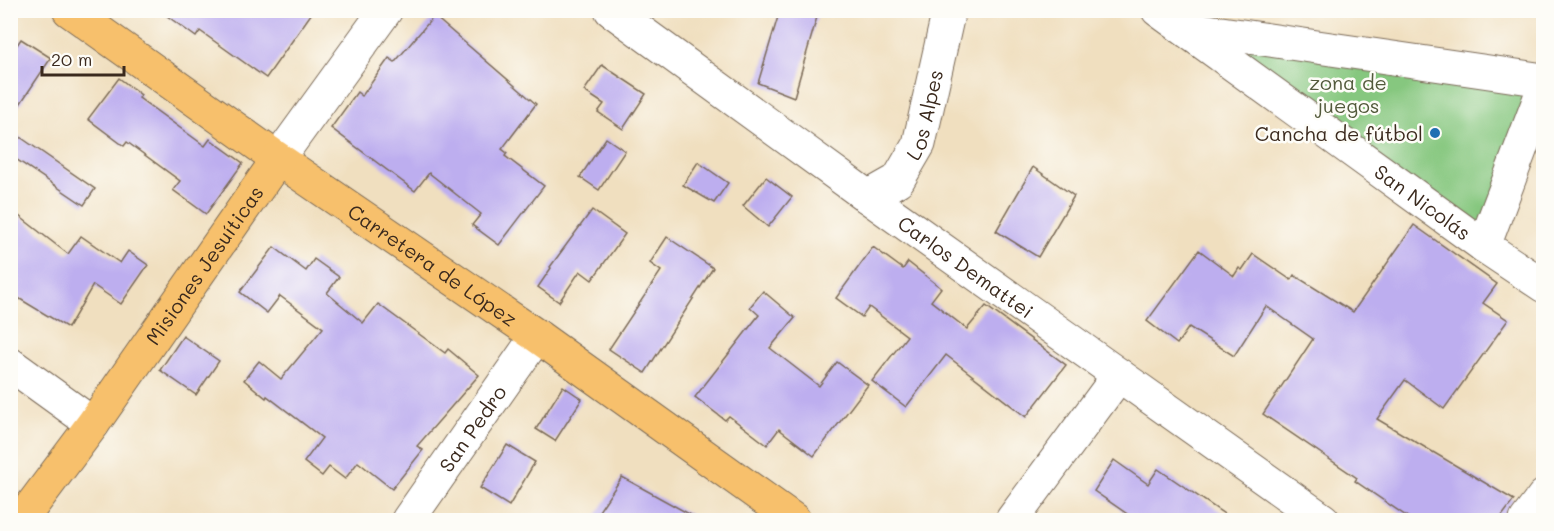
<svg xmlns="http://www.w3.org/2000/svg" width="1554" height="531" font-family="Mali,sans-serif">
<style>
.green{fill:#86c77f;stroke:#60784e;stroke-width:1.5}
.building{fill:#bdaeef}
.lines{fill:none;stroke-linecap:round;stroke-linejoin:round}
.minor-casing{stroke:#7a6956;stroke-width:35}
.major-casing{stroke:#7a6956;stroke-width:35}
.minor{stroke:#fff;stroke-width:33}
.major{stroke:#f7c06c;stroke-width:33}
.poi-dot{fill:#1f6fb2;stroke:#fdfcf7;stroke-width:2}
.labels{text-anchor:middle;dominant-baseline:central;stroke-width:5;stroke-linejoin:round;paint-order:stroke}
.park-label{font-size:20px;fill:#52593b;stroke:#fdfcf7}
.street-label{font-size:20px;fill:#3b2a1e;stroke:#fdfcf7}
.poi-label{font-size:20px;fill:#3b2a1e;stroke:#fdfcf7;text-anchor:end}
</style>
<rect width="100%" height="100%" fill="#fdfcf7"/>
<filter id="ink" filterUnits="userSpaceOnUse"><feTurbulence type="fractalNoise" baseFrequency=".0167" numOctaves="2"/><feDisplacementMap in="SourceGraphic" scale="12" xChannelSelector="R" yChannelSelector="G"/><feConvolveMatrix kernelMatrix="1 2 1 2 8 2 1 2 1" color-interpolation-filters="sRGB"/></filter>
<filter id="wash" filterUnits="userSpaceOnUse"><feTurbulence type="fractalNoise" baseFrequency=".008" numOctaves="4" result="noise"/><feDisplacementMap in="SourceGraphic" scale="24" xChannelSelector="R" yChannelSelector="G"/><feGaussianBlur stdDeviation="1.35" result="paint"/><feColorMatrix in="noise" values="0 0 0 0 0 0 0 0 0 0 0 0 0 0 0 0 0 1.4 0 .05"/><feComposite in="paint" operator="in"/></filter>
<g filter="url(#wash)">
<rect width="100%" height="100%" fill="#f0dfbf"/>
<path class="green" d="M 1196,33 L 1541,83 L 1482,237 Z"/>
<g id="blocks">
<g class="building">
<path d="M 159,10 L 314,10 L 266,78 L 200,31 L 196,37 Z"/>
<path d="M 780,10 L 819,10 L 794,97 L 758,83 Z"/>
<path d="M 434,16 L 536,104 L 502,149 L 507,153 L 505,156 L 544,186 L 499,245 L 472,225 L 481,214 L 429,173 L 415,191 L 331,128 L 357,92 L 362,96 L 389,58 L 395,62 Z"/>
<path d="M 21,39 L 51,58 L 10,119 L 10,55 Z"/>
<path d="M 602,65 L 646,94 L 623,129 L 598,112 L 604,104 L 584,91 Z"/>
<path d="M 119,78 L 141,95 L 139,98 L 205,146 L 210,139 L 243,163 L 206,214 L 173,190 L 180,181 L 127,142 L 124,146 L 88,119 Z"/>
<path d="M 10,130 L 95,189 L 84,205 L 10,155 Z"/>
<path d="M 606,138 L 625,151 L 599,190 L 580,177 Z"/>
<path d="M 698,162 L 728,183 L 714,203 L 683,185 Z"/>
<path d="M 1033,167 L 1074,196 L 1038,257 L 996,231 Z"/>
<path d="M 766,177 L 792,197 L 768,227 L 743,206 Z"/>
<path d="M 10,209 L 68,254 L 81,236 L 120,263 L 128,251 L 148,265 L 121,304 L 93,285 L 68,328 L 10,293 Z"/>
<path d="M 592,210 L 625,234 L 592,280 L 580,271 L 559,302 L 538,287 L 551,268 L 550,267 Z"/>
<path d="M 1414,225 L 1497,284 L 1483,303 L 1508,320 L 1444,409 L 1405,380 L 1377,419 L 1514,500 L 1499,520 L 1412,520 L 1355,481 L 1357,478 L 1263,414 L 1313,339 L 1266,306 L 1234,356 L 1189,327 L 1177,344 L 1147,321 L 1199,250 L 1234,276 L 1239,268 L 1242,270 L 1253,254 L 1291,280 L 1294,275 L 1353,312 Z"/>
<path d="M 667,237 L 713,268 L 645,373 L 609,349 L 661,271 L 650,263 Z"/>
<path d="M 274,247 L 306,271 L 314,259 L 339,277 L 327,293 L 363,323 L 378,304 L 445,353 L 448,349 L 479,375 L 417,446 L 423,450 L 392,489 L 358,462 L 345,479 L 329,467 L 322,476 L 304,462 L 322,438 L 267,396 L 266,398 L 244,380 L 259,361 L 281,379 L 323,328 L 280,296 L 267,313 L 240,292 Z"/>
<path d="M 873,247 L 903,269 L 908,262 L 941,288 L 931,301 L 967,329 L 986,306 L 1066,365 L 1026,417 L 946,355 L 906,407 L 872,381 L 907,336 L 869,307 L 862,317 L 836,298 Z"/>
<path d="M 763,291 L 795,318 L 770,348 L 819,386 L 837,362 L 868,385 L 814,456 L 779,429 L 767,445 L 729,416 L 725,420 L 695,397 L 759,315 L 750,307 Z"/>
<path d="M 183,336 L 219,361 L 196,395 L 160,370 Z"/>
<path d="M 563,386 L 582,399 L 555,441 L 536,429 Z"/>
<path d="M 507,445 L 535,462 L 509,506 L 480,488 Z"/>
<path d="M 1114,460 L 1148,484 L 1158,469 L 1233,520 L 1136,520 L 1094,491 Z"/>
<path d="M 622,477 L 700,520 L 593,520 Z"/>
</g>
</g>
</g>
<g filter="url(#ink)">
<use href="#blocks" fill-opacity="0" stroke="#7a6956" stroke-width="1.5"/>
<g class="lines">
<defs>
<g id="minor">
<path id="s1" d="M 611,10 L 868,197 L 1323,520"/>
<path id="s2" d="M 1158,10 L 1484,246 L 1544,286"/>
<path d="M 1187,28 L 1544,80"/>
<path d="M 278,159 L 386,10"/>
<path id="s3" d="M 868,197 L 898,180 L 919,144 L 949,10"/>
<path d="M 1484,246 L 1544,87"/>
<path d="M 10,364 L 93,424"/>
<path id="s4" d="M 408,520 L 537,336"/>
<path d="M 1012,520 L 1119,375"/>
<path d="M 1526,520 L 1544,496"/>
</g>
<g id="major">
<path id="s5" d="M 69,10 L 278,159 L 537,336 L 794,520"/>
<path id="s6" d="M 21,520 L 93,424 L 278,159"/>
</g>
</defs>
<use href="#minor" class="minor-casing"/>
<use href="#major" class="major-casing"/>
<use href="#minor" class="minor"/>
<use href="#major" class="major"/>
</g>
</g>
<circle class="poi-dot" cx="1435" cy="133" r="6"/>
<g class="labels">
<g class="park-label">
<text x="1348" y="82">zona de<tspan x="1348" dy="23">juegos</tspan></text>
</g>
<g class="street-label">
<text stroke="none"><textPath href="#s3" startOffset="106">Los Alpes</textPath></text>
<text stroke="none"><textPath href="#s2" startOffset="327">San Nicolás</textPath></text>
<text stroke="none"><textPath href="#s5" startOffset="444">Carretera de López</textPath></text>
<text stroke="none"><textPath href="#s6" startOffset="314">Misiones Jesuíticas</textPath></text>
<text stroke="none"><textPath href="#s1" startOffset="438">Carlos Demattei</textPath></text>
<text stroke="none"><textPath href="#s4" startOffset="112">San Pedro</textPath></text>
</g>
<g class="poi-label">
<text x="1423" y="133">Cancha de fútbol</text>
</g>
</g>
<rect width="1554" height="531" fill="none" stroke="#fdfcf7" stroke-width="36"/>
<path d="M42 66v9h82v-9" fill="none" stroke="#3b2a1e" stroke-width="3"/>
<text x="51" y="66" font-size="18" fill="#3b2a1e" stroke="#fdfcf7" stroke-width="4.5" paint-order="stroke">20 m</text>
</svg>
